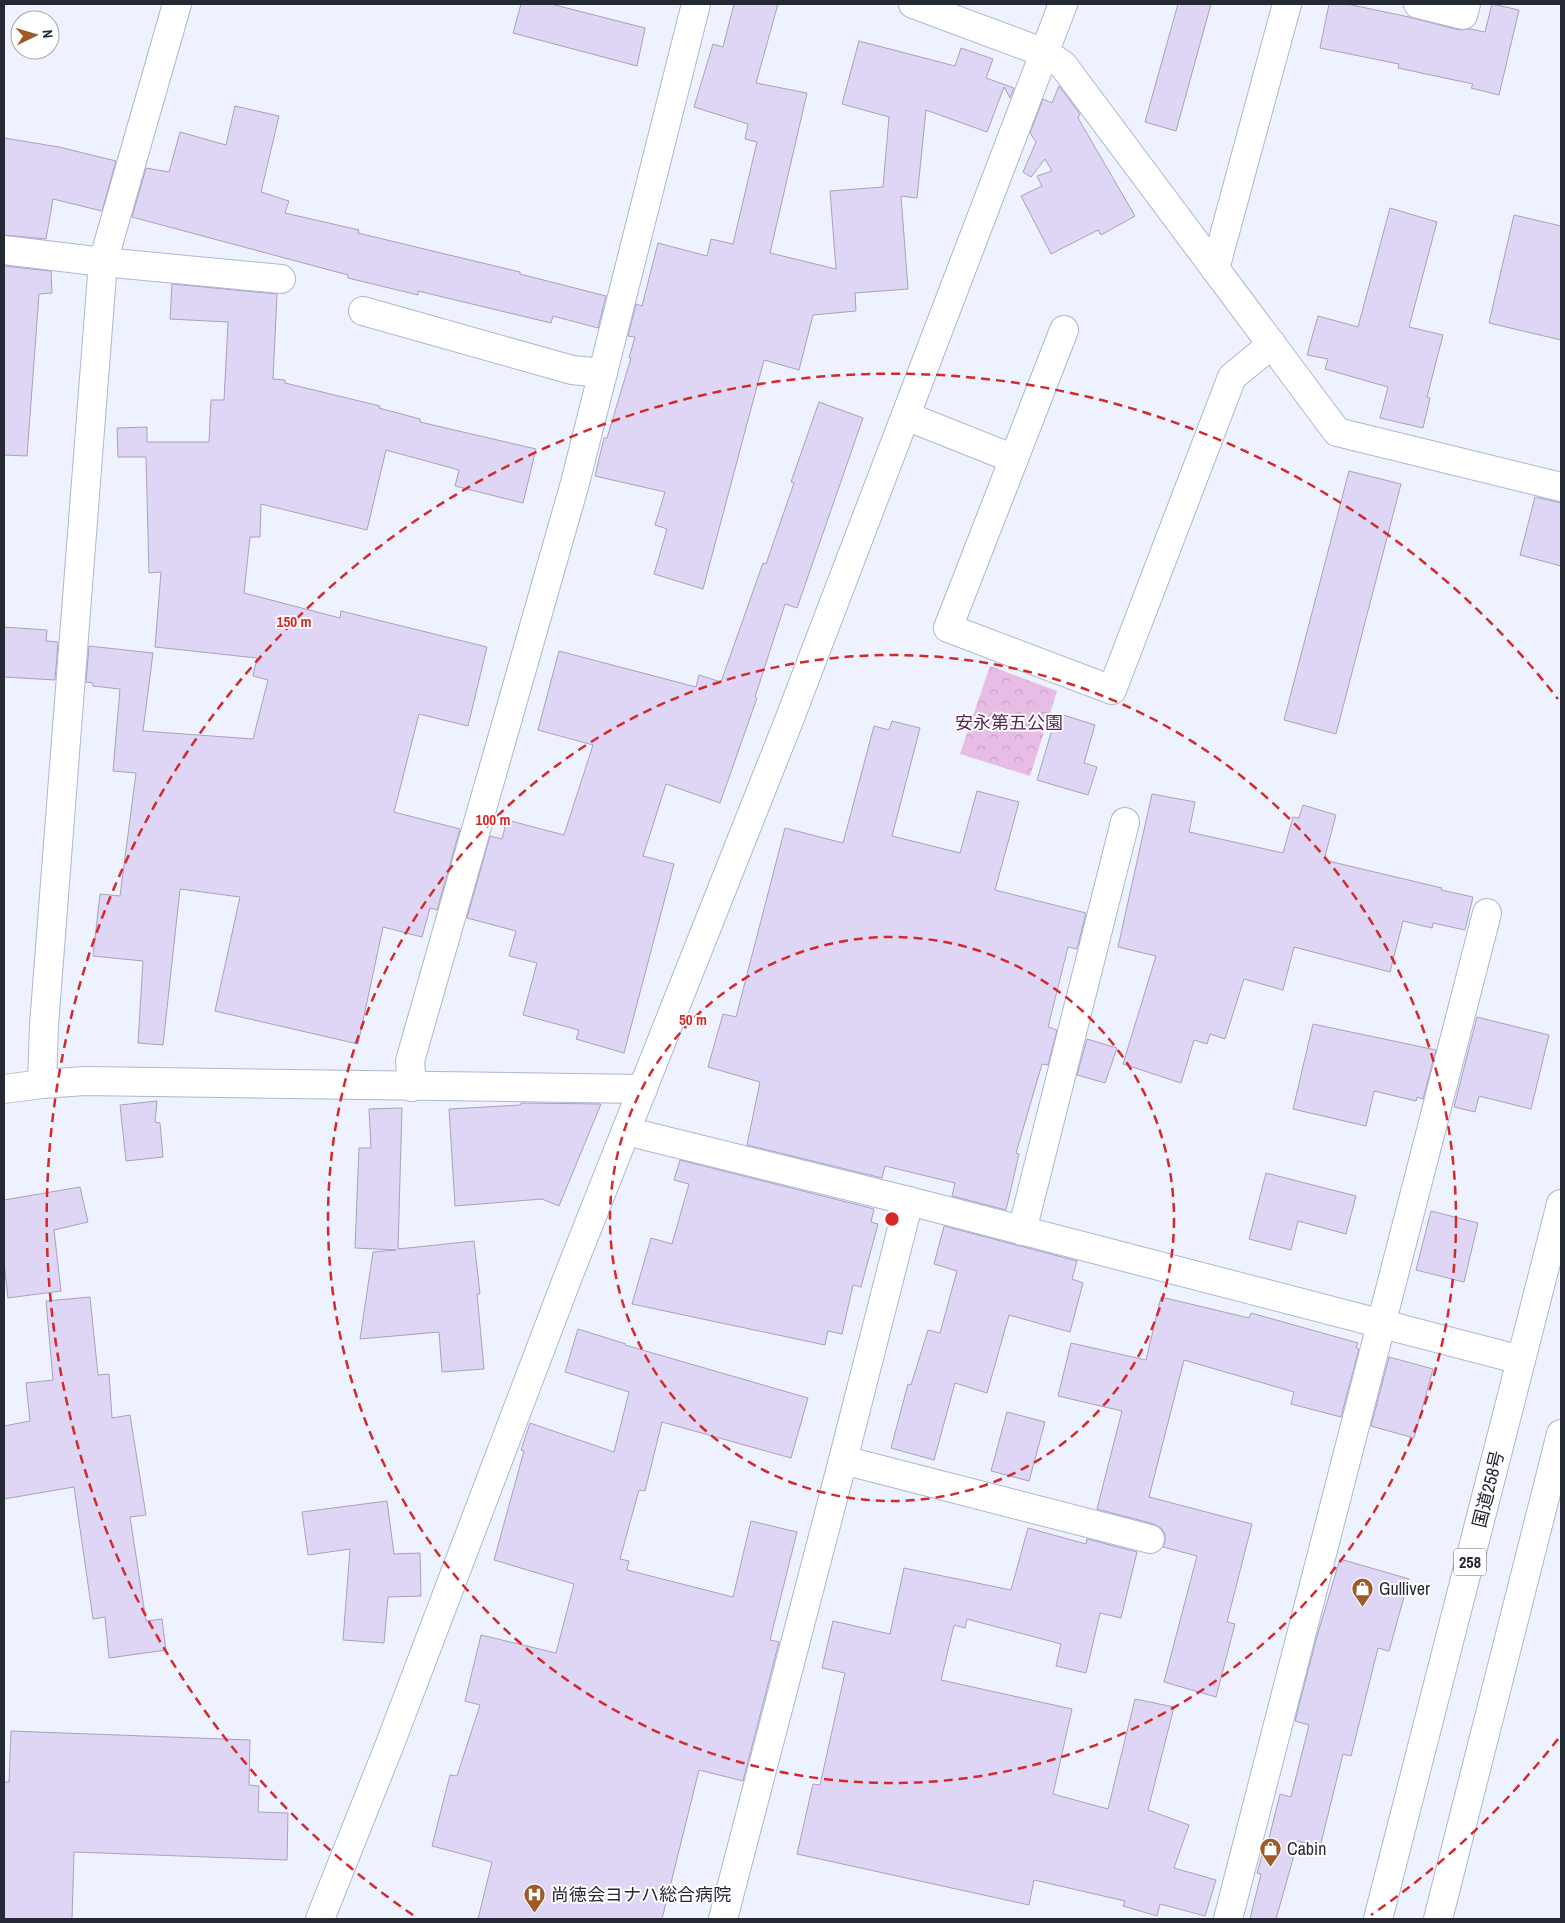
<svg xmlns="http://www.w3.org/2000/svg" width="1565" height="1923" font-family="'Archivo Narrow','Noto Sans JP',sans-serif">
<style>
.park{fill:url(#park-crowns)}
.building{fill:#dfd6f5;stroke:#a9a0be}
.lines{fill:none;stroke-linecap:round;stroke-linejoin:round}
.minor-casing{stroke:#acb7d5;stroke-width:30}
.tertiary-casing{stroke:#acb7d5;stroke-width:30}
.trunk-casing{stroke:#acb7d5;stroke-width:30}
.minor{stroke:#fff;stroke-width:28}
.tertiary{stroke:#fff;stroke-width:28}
.trunk{stroke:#fff;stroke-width:28}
.ring{fill:none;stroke:#d62828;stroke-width:2.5;stroke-dasharray:9 6}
.labels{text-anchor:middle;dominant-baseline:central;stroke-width:4;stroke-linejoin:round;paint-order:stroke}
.shield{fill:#fff;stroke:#666971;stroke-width:1}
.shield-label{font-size:16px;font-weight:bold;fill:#252934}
.park-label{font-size:18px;fill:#592658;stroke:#fff}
.street-label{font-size:18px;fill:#252934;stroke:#fff}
.poi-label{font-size:18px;fill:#252934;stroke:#fff;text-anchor:start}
.centre{fill:#d62828;stroke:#fff;stroke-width:2.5}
.ring-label{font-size:15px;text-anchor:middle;font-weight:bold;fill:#d62828;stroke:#fff;stroke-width:4;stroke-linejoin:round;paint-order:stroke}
</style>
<defs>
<pattern id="park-crowns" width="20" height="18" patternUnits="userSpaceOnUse" patternTransform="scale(1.25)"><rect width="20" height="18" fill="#e7bde5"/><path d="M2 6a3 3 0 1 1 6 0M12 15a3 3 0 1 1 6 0" fill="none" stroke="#c6a2c5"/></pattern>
</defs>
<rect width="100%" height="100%" fill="#edf2fe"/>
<path class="park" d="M 990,666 L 1057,691 L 1030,776 L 960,754 Z"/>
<g class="building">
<path d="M 521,4 L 551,4 L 645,28 L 637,66 L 513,33 Z"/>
<path d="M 734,4 L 778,4 L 756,83 L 807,93 L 770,253 L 836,269 L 830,191 L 883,187 L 889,117 L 842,104 L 859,41 L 955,66 L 961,48 L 993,59 L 986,78 L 1014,88 L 1010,98 L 1004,87 L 987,132 L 926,110 L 917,198 L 901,196 L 908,289 L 855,293 L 856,311 L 813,315 L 799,370 L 764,360 L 703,589 L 654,574 L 667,529 L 655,525 L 665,492 L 595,476 L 604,438 L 607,438 L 631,358 L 629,358 L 635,337 L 628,336 L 636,304 L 642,306 L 658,243 L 707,256 L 711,239 L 733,244 L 757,142 L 745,139 L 748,124 L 694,107 L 713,44 L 723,47 Z"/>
<path d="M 1178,4 L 1211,4 L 1176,131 L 1145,122 Z"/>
<path d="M 1329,4 L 1347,4 L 1409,17 L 1459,30 L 1470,29 L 1485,32 L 1492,4 L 1519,10 L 1499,95 L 1471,88 L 1473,84 L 1398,68 L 1399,64 L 1320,48 Z"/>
<path d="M 1059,86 L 1080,114 L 1078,118 L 1135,216 L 1101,235 L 1098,230 L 1051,254 L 1021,196 L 1042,186 L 1037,176 L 1052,171 L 1045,159 L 1031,177 L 1023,172 L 1036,142 L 1030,133 L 1043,99 L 1052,103 Z"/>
<path d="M 235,106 L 279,116 L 261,192 L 289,201 L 285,213 L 359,230 L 358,233 L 520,272 L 520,274 L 606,296 L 598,328 L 553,316 L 551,323 L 418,291 L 418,295 L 348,278 L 348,275 L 132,217 L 146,168 L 169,172 L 180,132 L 226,145 Z"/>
<path d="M 4,138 L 59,147 L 116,161 L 102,211 L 53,199 L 46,239 L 4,235 Z"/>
<path d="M 1390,208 L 1437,222 L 1409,327 L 1443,335 L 1427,397 L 1430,398 L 1423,428 L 1380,418 L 1388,387 L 1325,369 L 1328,359 L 1307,355 L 1318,316 L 1358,327 Z"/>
<path d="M 1514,215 L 1561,226 L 1561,340 L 1489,323 Z"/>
<path d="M 4,266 L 51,271 L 52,293 L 39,294 L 27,456 L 4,455 Z"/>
<path d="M 172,284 L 277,294 L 273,379 L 285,380 L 285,383 L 380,406 L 379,408 L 420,419 L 420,422 L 536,449 L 523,503 L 455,486 L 459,470 L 386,450 L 367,530 L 261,504 L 260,537 L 250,537 L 244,593 L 340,618 L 341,611 L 487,647 L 468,726 L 419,714 L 394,812 L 460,829 L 437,910 L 430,908 L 422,937 L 383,927 L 358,1044 L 215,1011 L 240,897 L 180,889 L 163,1045 L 138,1043 L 143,961 L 93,956 L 100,894 L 120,896 L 136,773 L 113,771 L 120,689 L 93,686 L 93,683 L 86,682 L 89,646 L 153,653 L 143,731 L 253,739 L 268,680 L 253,676 L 257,658 L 155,647 L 161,572 L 149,573 L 146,457 L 118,457 L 117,428 L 147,427 L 147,442 L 209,442 L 211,400 L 224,400 L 228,322 L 170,319 Z"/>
<path d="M 819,402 L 863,418 L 797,608 L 785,604 L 755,697 L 757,698 L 720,803 L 666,784 L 643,856 L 674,864 L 624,1053 L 576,1039 L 579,1030 L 523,1015 L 537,963 L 509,956 L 516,931 L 467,918 L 490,836 L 502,839 L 507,820 L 564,835 L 593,745 L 538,730 L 559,651 L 696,687 L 699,675 L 721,682 L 763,563 L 766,564 L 794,483 L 791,482 Z"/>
<path d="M 1349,471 L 1401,484 L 1336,734 L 1284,720 Z"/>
<path d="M 1535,497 L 1561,503 L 1561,566 L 1520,555 Z"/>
<path d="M 4,627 L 47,630 L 46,641 L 58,642 L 55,680 L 4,677 Z"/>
<path d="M 1057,713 L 1095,725 L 1084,763 L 1097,767 L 1088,795 L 1037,780 Z"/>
<path d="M 892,721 L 920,728 L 892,836 L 960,853 L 977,791 L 1019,802 L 995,890 L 1086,913 L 1077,949 L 1068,947 L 1048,1027 L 1057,1030 L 1048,1065 L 1042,1064 L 1016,1153 L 1019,1154 L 1006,1210 L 952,1196 L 955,1183 L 885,1166 L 882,1178 L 747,1145 L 760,1082 L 708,1067 L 723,1014 L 736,1017 L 785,828 L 843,843 L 874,726 L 889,730 Z"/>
<path d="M 1152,794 L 1195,802 L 1189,832 L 1283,853 L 1293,817 L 1299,818 L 1303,805 L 1336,815 L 1324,860 L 1442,888 L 1441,890 L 1473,897 L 1465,930 L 1433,923 L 1432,928 L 1403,921 L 1390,972 L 1294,947 L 1283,990 L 1244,979 L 1225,1039 L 1210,1034 L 1207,1044 L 1194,1040 L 1181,1083 L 1123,1064 L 1156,956 L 1118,947 Z"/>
<path d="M 1477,1017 L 1549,1035 L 1531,1109 L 1479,1096 L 1475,1112 L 1454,1107 Z"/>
<path d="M 1313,1024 L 1436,1050 L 1423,1099 L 1417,1097 L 1416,1101 L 1374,1091 L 1366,1126 L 1293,1109 Z"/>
<path d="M 1087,1039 L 1117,1048 L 1105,1083 L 1077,1075 Z"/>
<path d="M 157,1101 L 155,1122 L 160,1123 L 163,1157 L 126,1161 L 120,1105 Z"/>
<path d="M 521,1103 L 601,1104 L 559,1206 L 542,1199 L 455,1206 L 449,1109 L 521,1105 Z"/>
<path d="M 402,1108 L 398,1249 L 474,1241 L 480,1294 L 477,1294 L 484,1369 L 442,1372 L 439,1332 L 360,1339 L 373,1252 L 396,1250 L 355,1248 L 359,1148 L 371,1148 L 369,1109 Z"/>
<path d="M 680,1160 L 874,1209 L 871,1222 L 878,1224 L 861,1287 L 853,1285 L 842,1334 L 828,1331 L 825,1345 L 632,1304 L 651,1238 L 672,1244 L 689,1184 L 674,1180 Z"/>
<path d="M 1266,1173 L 1356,1196 L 1346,1234 L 1298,1221 L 1291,1250 L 1249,1239 Z"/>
<path d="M 80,1187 L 88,1222 L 54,1230 L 61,1291 L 8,1298 L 4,1263 L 4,1200 Z"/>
<path d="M 1431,1211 L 1478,1223 L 1464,1282 L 1416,1270 Z"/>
<path d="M 944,1226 L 1077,1261 L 1072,1279 L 1083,1283 L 1070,1332 L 1009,1315 L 987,1393 L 955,1383 L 934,1460 L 891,1448 L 908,1384 L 911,1385 L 928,1330 L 940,1333 L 957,1271 L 934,1264 Z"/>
<path d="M 90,1297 L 98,1375 L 109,1374 L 112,1418 L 130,1415 L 146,1515 L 130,1517 L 146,1621 L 162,1619 L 166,1650 L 109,1658 L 105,1617 L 93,1619 L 74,1487 L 4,1499 L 4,1426 L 30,1421 L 26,1383 L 53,1380 L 46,1301 Z"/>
<path d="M 1161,1297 L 1249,1318 L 1251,1313 L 1358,1343 L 1356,1348 L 1359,1349 L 1341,1417 L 1291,1404 L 1294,1392 L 1184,1360 L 1149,1497 L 1252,1524 L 1227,1622 L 1235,1624 L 1216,1697 L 1164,1682 L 1197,1556 L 1163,1547 L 1165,1542 L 1165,1534 L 1161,1528 L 1154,1524 L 1097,1509 L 1122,1411 L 1058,1396 L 1071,1343 L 1146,1360 Z"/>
<path d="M 578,1329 L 626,1344 L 625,1345 L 808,1398 L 791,1458 L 662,1422 L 645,1491 L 639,1490 L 620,1559 L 629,1561 L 627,1570 L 733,1597 L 751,1521 L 797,1532 L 770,1640 L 779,1642 L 743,1781 L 699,1770 L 662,1919 L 478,1919 L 492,1862 L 432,1846 L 450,1775 L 457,1776 L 480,1705 L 465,1701 L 481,1635 L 556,1653 L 574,1584 L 494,1560 L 524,1451 L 521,1450 L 530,1423 L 614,1452 L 629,1392 L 565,1372 Z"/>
<path d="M 1389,1357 L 1433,1369 L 1414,1438 L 1371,1426 Z"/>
<path d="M 1007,1412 L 1045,1422 L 1029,1481 L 991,1471 Z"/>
<path d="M 387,1501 L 394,1554 L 420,1553 L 421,1596 L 388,1597 L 384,1643 L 343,1640 L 350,1549 L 308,1555 L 302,1512 Z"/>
<path d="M 1028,1528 L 1086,1544 L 1087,1539 L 1137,1552 L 1121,1618 L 1100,1613 L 1086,1673 L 1056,1666 L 1061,1644 L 967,1619 L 965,1628 L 954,1625 L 941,1680 L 1072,1709 L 1053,1794 L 1108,1809 L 1135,1699 L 1174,1707 L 1148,1810 L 1189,1825 L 1174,1868 L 1216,1880 L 1205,1916 L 1160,1904 L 1157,1916 L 1123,1906 L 1125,1901 L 1034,1880 L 1029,1905 L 797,1854 L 813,1784 L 820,1785 L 845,1673 L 822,1668 L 833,1621 L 890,1634 L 904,1568 L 1011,1590 Z"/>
<path d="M 1340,1559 L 1409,1579 L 1389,1651 L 1378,1648 L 1351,1756 L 1343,1754 L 1320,1847 L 1298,1841 L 1276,1919 L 1250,1919 L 1261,1874 L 1257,1873 L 1265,1845 L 1267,1846 L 1280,1794 L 1291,1797 L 1309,1725 L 1295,1721 L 1317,1636 Z"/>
<path d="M 11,1731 L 250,1740 L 249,1785 L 259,1786 L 258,1812 L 288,1813 L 287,1860 L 74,1852 L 72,1919 L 4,1919 L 4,1782 L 9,1782 Z"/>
</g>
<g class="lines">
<defs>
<g id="minor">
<path d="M 913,4 L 1045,53 L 1063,65 L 1337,432 L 1561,487"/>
<path d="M 1418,4 L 1463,15 L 1466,4"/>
<path d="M 4,250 L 103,262 L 281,279"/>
<path d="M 1215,269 L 1287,4"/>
<path d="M 363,311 L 572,370 L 603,373"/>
<path d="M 1064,330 L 948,628 L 1112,690 L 1232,377 L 1272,344"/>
<path d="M 906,416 L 1014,459"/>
<path d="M 42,1084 L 44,1025 L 103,262 L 177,4"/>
<path d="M 412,1087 L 410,1061 L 575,483 L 696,4"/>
<path d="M 4,1089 L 42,1084 L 85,1081 L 643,1089"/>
<path d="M 626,1131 L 909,1201 L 1521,1360"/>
<path d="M 1022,1231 L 1125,822"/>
<path d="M 843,1460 L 1150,1539"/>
<path d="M 723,1919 L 843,1460 L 909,1201"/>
<path d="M 1228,1919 C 1313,1583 1402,1249 1487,913"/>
</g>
<path id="tertiary" d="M 320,1919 L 390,1744 L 569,1274 L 788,723 L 1063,4"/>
<g id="trunk">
<path d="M 1378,1919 L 1561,1204"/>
<path d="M 1438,1919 L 1561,1434"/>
</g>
</defs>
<use href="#minor" class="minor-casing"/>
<use href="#tertiary" class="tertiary-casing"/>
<use href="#trunk" class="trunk-casing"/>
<use href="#minor" class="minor"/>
<use href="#tertiary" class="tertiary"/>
<use href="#trunk" class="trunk"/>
</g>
<g class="ring">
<circle cx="892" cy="1219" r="282"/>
<circle cx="892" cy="1219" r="564"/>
<path d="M1558 1739A845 845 0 0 1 1371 1915M413 1915A845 845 0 1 1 1558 699"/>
</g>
<defs>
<symbol id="shop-pin" viewBox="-11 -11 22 30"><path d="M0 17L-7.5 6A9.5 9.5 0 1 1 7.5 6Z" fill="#9e5b2a" stroke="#fff"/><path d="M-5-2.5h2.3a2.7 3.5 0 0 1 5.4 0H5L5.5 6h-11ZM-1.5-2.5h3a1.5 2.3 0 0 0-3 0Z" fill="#fff"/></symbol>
<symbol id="hospital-pin" viewBox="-11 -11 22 30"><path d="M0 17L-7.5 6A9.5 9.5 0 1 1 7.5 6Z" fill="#9e5b2a" stroke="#fff"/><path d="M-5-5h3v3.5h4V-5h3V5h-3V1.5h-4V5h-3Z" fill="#fff"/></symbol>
</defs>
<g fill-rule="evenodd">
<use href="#shop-pin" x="1350" y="1576" width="25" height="34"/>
<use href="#shop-pin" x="1258" y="1836" width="25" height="34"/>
<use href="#hospital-pin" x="522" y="1882" width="25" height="34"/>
</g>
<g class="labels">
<rect class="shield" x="1454" y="1548.5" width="32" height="27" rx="4"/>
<g class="shield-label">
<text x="1470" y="1562">258</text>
</g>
<g class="park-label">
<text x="1009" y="722">安永第五公園</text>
</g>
<g class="street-label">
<text transform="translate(1488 1489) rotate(-76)">国道258号</text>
</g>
<g class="poi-label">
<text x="1379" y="1588">Gulliver</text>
<text x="1287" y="1848">Cabin</text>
<text x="551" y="1894">尚徳会ヨナハ総合病院</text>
</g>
</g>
<circle cx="892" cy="1219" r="8" class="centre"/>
<g class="ring-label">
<text x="294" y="627">150 m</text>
<text x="493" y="825">100 m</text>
<text x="693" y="1025">50 m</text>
</g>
<rect width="1565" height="1923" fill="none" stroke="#252934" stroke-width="10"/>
<g transform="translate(35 35) rotate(85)"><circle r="24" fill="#ffffff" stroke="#a8a9ae"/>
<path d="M0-4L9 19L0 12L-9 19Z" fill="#9e5b2a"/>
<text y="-8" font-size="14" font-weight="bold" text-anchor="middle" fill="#252934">N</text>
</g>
</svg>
